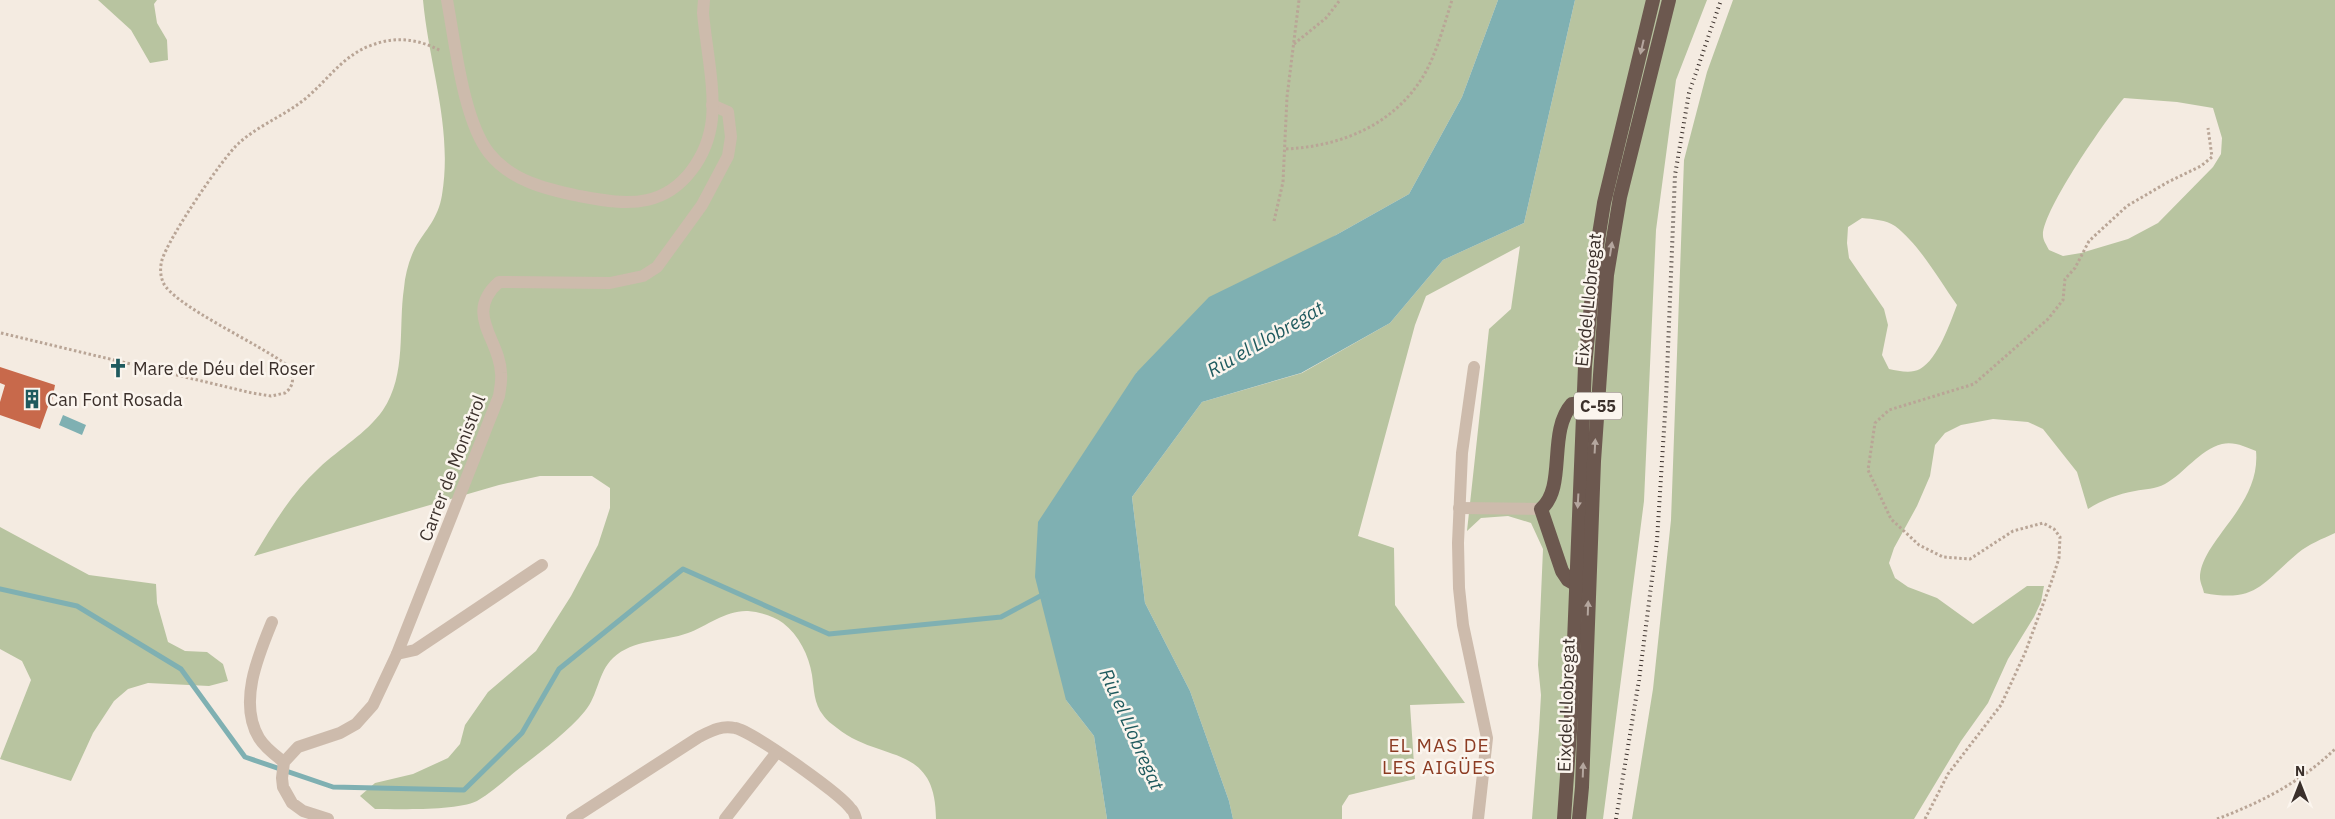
<svg xmlns="http://www.w3.org/2000/svg" width="2335" height="819" font-family="'IBM Plex Sans',sans-serif">
<style>
.green{fill:#b8c4a0;fill-rule:evenodd}
.water{fill:#7fb0b2}
.lines{fill:none;stroke-linecap:round;stroke-linejoin:round}
.stream{stroke:#7fb0b2;stroke-width:5}
.building{fill:#c8694b}
.path{stroke:#b9a596;stroke-width:3;stroke-dasharray:2.5 2.5;stroke-linecap:butt}
.minor{stroke:#cdbbac;stroke-width:12}
.tertiary{stroke:#cdbbac;stroke-width:12}
.trunk{stroke:#6c584f;stroke-width:14}
.rail{stroke:#3b302b;stroke-width:4;stroke-dasharray:1 4;stroke-linecap:butt}
.oneway{fill:#b4a69e}
.labels{text-anchor:middle;dominant-baseline:central;stroke-width:5;stroke-linejoin:round;paint-order:stroke}
.shield{fill:#fbf5ee;stroke:#756b66;stroke-width:1}
.shield-label{font-size:16px;font-weight:bold;fill:#3b302b}
.street-label{font-size:18px;fill:#3b302b;stroke:#fbf5ee}
.poi-label{font-size:18px;fill:#3b302b;stroke:#fbf5ee;text-anchor:start}
.water-label{font-size:19px;font-style:italic;fill:#1f5a5e;stroke:#fbf5ee}
.neighbourhood-label{font-size:19px;letter-spacing:1px;fill:#8c3b22;stroke:#fbf5ee}
</style>
<rect width="100%" height="100%" fill="#f4ebe1"/>
<g class="green">
<path d="M 98,0 L 157,0 L 154,4 L 157,23 L 167,40 L 168,60 L 150,63 L 131,30 Z"/>
<path d="M 423,0 L 1498,0 L 1462,97 L 1409,194 L 1336,235 L 1136,373 L 1066,700 L 1094,736 L 1107,819 L 936,819 C 936,742 880,763 837,728 C 832,724 826,720 823,715 C 814,704 814,689 812,675 C 809,656 799,635 783,623 C 774,616 760,612 748,611 C 726,610 707,626 688,633 C 663,642 633,639 613,658 C 598,672 598,696 585,711 C 566,734 539,753 516,771 C 504,781 491,793 477,801 C 456,811 399,809 375,809 L 360,796 L 375,783 L 413,774 L 448,758 L 460,744 L 465,725 L 488,692 L 536,651 L 571,596 L 598,545 L 610,508 L 610,488 L 592,476 L 540,476 L 499,485 L 254,556 C 273,524 292,493 319,468 C 340,448 366,434 383,410 C 407,374 398,328 404,288 C 405,275 409,260 415,248 C 426,229 438,219 442,195 C 453,128 429,66 423,0 Z"/>
<path d="M 1575,0 L 1707,0 L 1676,80 L 1656,230 L 1644,501 L 1603,819 L 1532,819 L 1539,730 L 1541,695 L 1538,665 L 1543,549 L 1531,523 L 1508,516 L 1481,518 L 1467,531 L 1489,329 L 1511,309 L 1520,246 L 1426,296 L 1415,325 L 1358,536 L 1394,548 L 1395,605 L 1465,703 L 1410,705 L 1415,779 L 1349,795 L 1342,806 L 1342,819 L 1233,819 L 1229,801 L 1190,691 L 1145,603 L 1132,497 L 1202,402 L 1302,373 L 1390,323 L 1443,260 L 1524,223 Z"/>
<path d="M 1733,0 L 2335,0 L 2335,533 C 2322,539 2309,544 2298,553 C 2262,583 2257,603 2204,593 C 2203,588 2200,582 2200,578 C 2200,561 2213,545 2222,532 C 2240,508 2259,483 2256,451 C 2246,447 2234,441 2222,444 C 2199,450 2185,473 2165,484 C 2155,489 2145,489 2135,491 C 2118,494 2102,500 2088,509 L 2077,472 L 2043,429 L 2028,422 L 1993,419 L 1961,425 L 1945,433 L 1935,445 L 1930,476 L 1917,506 L 1894,548 L 1889,563 L 1895,578 L 1908,587 L 1937,598 L 1973,624 L 2027,586 L 2044,586 L 2041,602 L 2034,617 L 2008,659 L 1988,703 L 1961,741 L 1914,819 L 1632,819 L 1653,689 L 1671,520 L 1684,160 L 1707,72 ZM 2124,98 L 2177,102 L 2213,108 L 2222,138 L 2221,154 L 2213,167 L 2158,223 L 2128,239 L 2081,253 L 2063,256 L 2049,250 C 2047,246 2043,240 2043,236 C 2041,212 2107,118 2124,98 ZM 1862,218 C 1873,219 1886,220 1895,226 C 1920,245 1939,280 1957,305 C 1950,323 1938,359 1920,369 C 1911,374 1899,371 1889,369 L 1882,355 L 1888,325 L 1884,309 L 1849,258 L 1847,243 L 1848,227 Z"/>
<path d="M 0,527 L 89,575 L 156,584 L 157,603 L 168,642 L 185,651 L 207,652 L 223,664 L 228,681 L 209,686 L 148,683 L 128,689 L 114,701 L 93,733 L 71,781 L 0,759 L 31,680 L 22,661 L 0,649 Z"/>
</g>
<g class="water">
<path d="M 1498,0 L 1575,0 L 1524,223 L 1443,260 L 1390,323 L 1301,373 L 1202,402 L 1132,497 L 1145,603 L 1190,691 L 1229,801 L 1233,819 L 1107,819 L 1094,736 L 1066,700 L 1035,577 L 1038,522 L 1136,373 L 1209,297 L 1336,235 L 1409,194 L 1462,97 Z"/>
<path d="M 63,415 L 86,425 L 82,435 L 59,425 Z"/>
</g>
<g class="lines">
<path class="stream" d="M 0,589 L 77,606 L 181,669 L 245,757 L 333,787 L 464,790 L 522,733 L 559,669 L 683,569 L 829,634 L 1001,617 L 1046,593"/>
</g>
<path class="building" d="M 0,367 L 55,385 L 52,401 L 50,401 L 40,429 L 0,415 L 0,402 L 5,385 L 0,383 Z"/>
<g class="lines">
<g class="path">
<path d="M 1294,44 L 1326,18 L 1340,0"/>
<path d="M 1286,149 C 1342,146 1394,125 1424,75 C 1437,52 1444,25 1452,0"/>
<path d="M 1274,221 L 1283,182 L 1287,97 L 1299,0"/>
<path d="M 1,333 L 252,393 L 271,396 L 285,393 C 295,386 294,375 288,366 C 262,345 172,305 163,282 C 160,275 160,267 162,260 C 168,239 222,158 239,143 C 259,125 284,116 305,99 C 328,80 343,55 372,45 C 396,36 419,39 441,51"/>
<path d="M 1925,819 L 1948,774 L 2001,705 L 2025,653 L 2052,580 L 2059,558 L 2060,537 L 2054,529 L 2043,523 L 2013,531 L 1970,559 L 1943,557 L 1919,545 L 1891,519 L 1868,470 L 1875,423 L 1889,410 L 1974,384 L 2048,319 L 2063,300 L 2065,279 L 2075,268 L 2089,241 L 2127,206 L 2168,182 L 2201,166 L 2212,157 L 2208,128"/>
<path d="M 2217,819 C 2260,803 2301,782 2335,749"/>
</g>
<g class="minor">
<path d="M 1474,367 L 1462,453 L 1458,543 L 1459,588 L 1463,625 L 1487,738 L 1478,819"/>
<path d="M 1459,508 L 1541,509"/>
<path d="M 272,622 C 258,656 238,703 259,738 C 265,748 275,755 284,762"/>
<path d="M 397,654 L 415,650 L 542,565"/>
<path d="M 328,819 L 303,811 L 292,803 L 283,787 L 282,778 L 284,762 L 298,747 L 340,733 L 356,724 L 373,705 L 397,654 L 499,396 C 500,389 502,380 501,373 C 500,339 463,314 499,282 L 610,283 L 643,276 L 657,267 L 702,205 L 728,156 L 731,137 L 728,112 L 712,105"/>
<path d="M 572,819 L 699,737 C 711,731 721,725 735,728 C 752,731 841,794 851,809 C 854,811 855,816 856,819"/>
<path d="M 725,819 L 777,752"/>
</g>
<path class="tertiary" d="M 447,0 C 455,42 463,120 489,153 C 511,181 546,189 579,196 C 601,200 625,205 647,200 C 684,192 708,155 712,119 C 715,85 706,47 703,13 L 704,0"/>
<g class="trunk">
<path d="M 1575,584 L 1568,580 L 1562,571 L 1541,509 C 1567,487 1547,432 1572,404 L 1583,404"/>
<path d="M 1564,819 L 1571,717 L 1585,366 L 1596,253 L 1604,203 L 1653,0"/>
<path d="M 1579,819 L 1582,787 L 1594,461 L 1607,275 L 1620,197 L 1669,0"/>
</g>
<path class="rail" d="M 1616,819 L 1639,680 L 1657,540 L 1666,398 L 1675,175 L 1689,93 L 1721,0"/>
</g>
<defs><path id="oneway-solid" d="M-6-.8H1V-3.2L6.5 0L1 3.2V.8H-6Z" transform="scale(1.25)"/></defs>
<g class="oneway">
<use href="#oneway-solid" transform="translate(1642 47) rotate(103)"/>
<use href="#oneway-solid" transform="translate(1611 249) rotate(-81)"/>
<use href="#oneway-solid" transform="translate(1595 446) rotate(-87)"/>
<use href="#oneway-solid" transform="translate(1578 501) rotate(93)"/>
<use href="#oneway-solid" transform="translate(1588 608) rotate(-88)"/>
<use href="#oneway-solid" transform="translate(1583 770) rotate(-88)"/>
</g>
<defs>
<symbol id="church-bare" viewBox="-9 -9 18 18"><path d="M-1.2-6h2.4v3.5h3.3v2.4h-3.3V6h-2.4V-.1h-3.3v-2.4h3.3Z" fill="#1f5a5e" stroke="#fbf5ee" stroke-width="2.5" paint-order="stroke"/></symbol>
<symbol id="building-bare" viewBox="-9 -9 18 18"><path d="M-4-6H4V6H1V3H-1V6H-4ZM-2.5-4.3h1.7v1.8h-1.7ZM.8-4.3h1.7v1.8H.8ZM-2.5-1h1.7V.8h-1.7ZM.8-1h1.7V.8H.8Z" fill="#1f5a5e" stroke="#fbf5ee" stroke-width="2.5" paint-order="stroke"/></symbol>
</defs>
<g fill-rule="evenodd">
<use href="#church-bare" x="104" y="354" width="28" height="28"/>
<use href="#building-bare" x="18" y="385" width="28" height="28"/>
</g>
<g class="labels">
<rect class="shield" x="1574" y="392.5" width="48" height="27" rx="4"/>
<g class="shield-label">
<text x="1598" y="406">C-55</text>
</g>
<g class="street-label">
<text transform="translate(1588 300) rotate(-84)">Eix del Llobregat</text>
<text transform="translate(452 468) rotate(-69)">Carrer de Monistrol</text>
<text transform="translate(1566 705) rotate(-88)">Eix del Llobregat</text>
</g>
<g class="poi-label">
<text x="133" y="368">Mare de Déu del Roser</text>
<text x="47" y="399">Can Font Rosada</text>
</g>
<g class="water-label">
<text transform="translate(1265 339) rotate(-30)">Riu el Llobregat</text>
<text transform="translate(1132 729) rotate(66)">Riu el Llobregat</text>
</g>
<g class="neighbourhood-label">
<text x="1439" y="745">EL MAS DE<tspan x="1439" dy="22">LES AIGÜES</tspan></text>
</g>
</g>
<g transform="translate(2300 784)" stroke="#fbf5ee" stroke-width="4" paint-order="stroke">
<path d="M0-4L9 19L0 12L-9 19Z" fill="#3b302b"/>
<text y="-8" font-size="14" font-weight="bold" text-anchor="middle" fill="#3b302b">N</text>
</g>
</svg>
